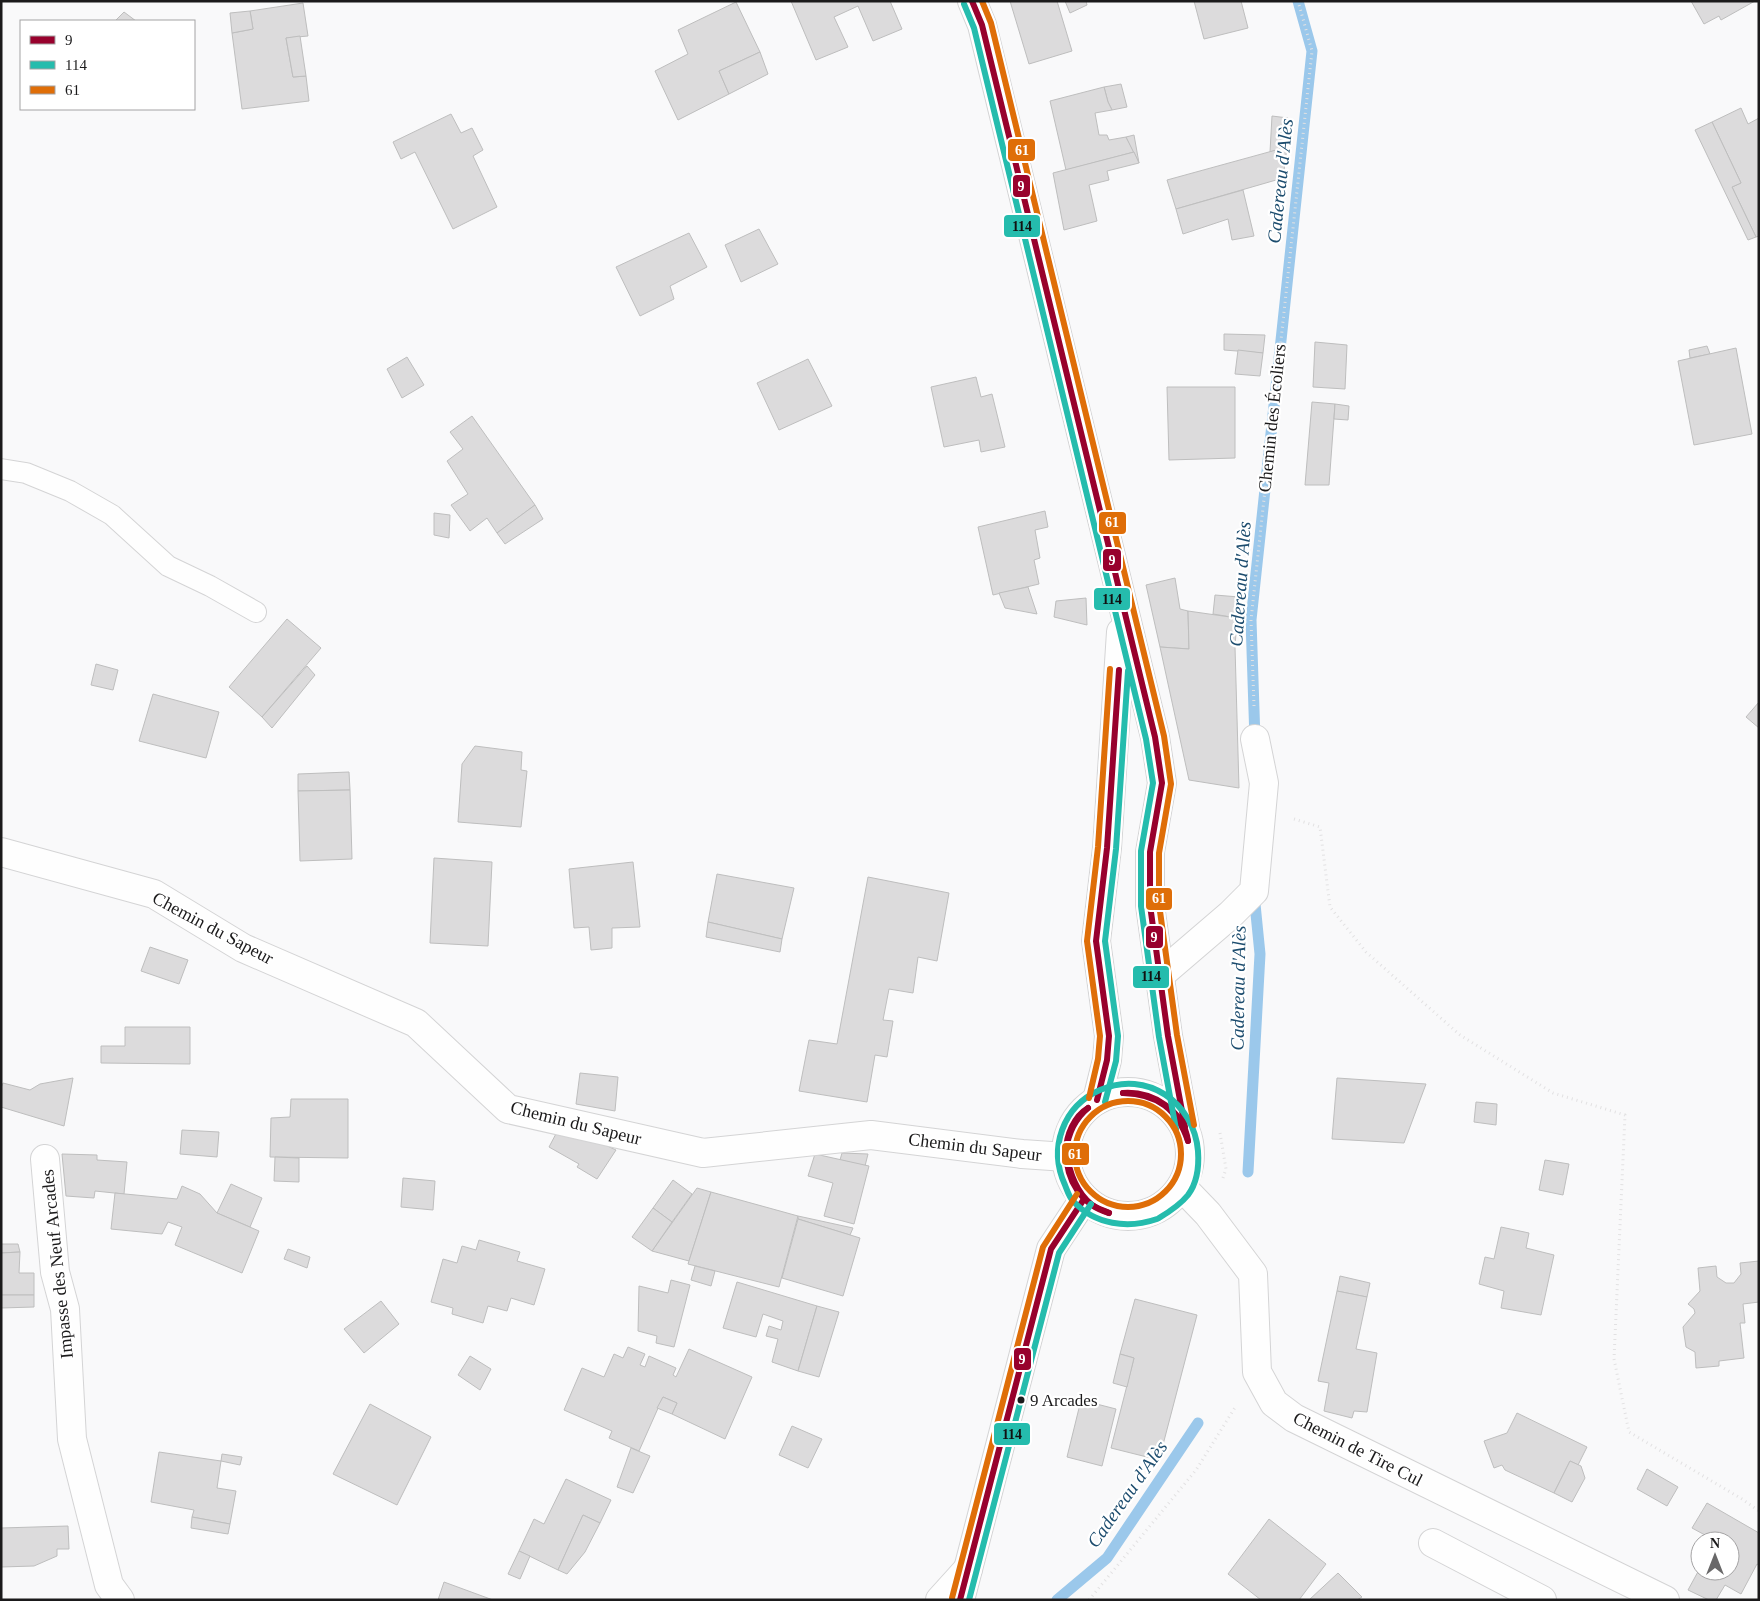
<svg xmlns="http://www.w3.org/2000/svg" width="1760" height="1601" font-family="'Times New Roman',serif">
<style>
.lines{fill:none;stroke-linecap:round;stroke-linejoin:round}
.stream{stroke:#9bc8eb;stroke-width:11}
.building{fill:#dcdbdc;stroke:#bebebe}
.lane-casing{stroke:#d4d4d5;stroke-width:22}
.street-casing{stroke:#d4d4d5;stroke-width:30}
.secondary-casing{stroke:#d4d4d5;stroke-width:30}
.path{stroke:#e2e1e2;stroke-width:3;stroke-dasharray:1 4;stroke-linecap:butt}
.lane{stroke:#fefefe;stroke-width:20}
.street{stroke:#fefefe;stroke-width:28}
.secondary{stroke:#fefefe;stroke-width:28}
.bus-1-casing{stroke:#fff;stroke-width:10}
.bus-2-casing{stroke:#fff;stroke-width:10}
.bus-3-casing{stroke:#fff;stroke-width:10}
.bus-1{stroke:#98012d;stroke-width:6}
.bus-2{stroke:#25bcad;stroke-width:6}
.bus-3{stroke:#df6e08;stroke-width:6}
.bus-dot{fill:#1b1a1b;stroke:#fff;stroke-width:2}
.labels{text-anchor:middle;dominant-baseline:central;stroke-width:4.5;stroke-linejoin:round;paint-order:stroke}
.bus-label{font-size:17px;fill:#1b1a1b;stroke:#fff;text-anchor:start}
.street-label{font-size:18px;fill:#1b1a1b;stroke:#fff}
.water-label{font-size:19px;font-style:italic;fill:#1c4c6e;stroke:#fff}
.line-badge{stroke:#fff;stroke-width:2}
.badge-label{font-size:14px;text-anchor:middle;font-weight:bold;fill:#fff}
.pale-badge-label{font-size:14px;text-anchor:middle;font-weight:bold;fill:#111}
</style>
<rect width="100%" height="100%" fill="#f9f9fa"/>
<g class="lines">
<g class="stream">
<path d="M 1255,740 L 1251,620 L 1312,51 L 1298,1"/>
<path d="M 1248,1172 L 1260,954 L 1254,894"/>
<path d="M 1057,1600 L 1107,1558 L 1198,1423"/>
</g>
</g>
<g class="building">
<path d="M 791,1 L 890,1 L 902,29 L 873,41 L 858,6 L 834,17 L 848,47 L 816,60 Z"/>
<path d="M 1010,1 L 1057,1 L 1072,51 L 1029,64 Z"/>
<path d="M 1065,1 L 1086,1 L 1087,5 L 1070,13 Z"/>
<path d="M 1194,1 L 1241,1 L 1248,28 L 1204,39 Z"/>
<path d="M 1691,1 L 1755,1 L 1721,20 L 1719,16 L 1704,24 Z"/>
<path d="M 736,2 L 760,52 L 719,71 L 729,94 L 678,120 L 655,71 L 688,54 L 678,30 Z"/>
<path d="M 303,3 L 308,36 L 286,38 L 293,77 L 306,76 L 309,101 L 242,109 L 232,33 L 253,29 L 250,11 Z"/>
<path d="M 250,11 L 253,29 L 232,33 L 230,13 Z"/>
<path d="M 124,12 L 136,21 L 115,21 Z"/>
<path d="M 300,36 L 306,76 L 293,77 L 286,38 Z"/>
<path d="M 760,52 L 768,74 L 729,94 L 719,71 Z"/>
<path d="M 1121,84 L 1127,107 L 1112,110 L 1108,102 L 1104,87 Z"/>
<path d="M 1104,87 L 1108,102 L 1112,110 L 1095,113 L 1099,135 L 1107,135 L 1109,140 L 1126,137 L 1134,152 L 1066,170 L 1050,101 Z"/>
<path d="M 1741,108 L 1748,124 L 1759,118 L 1759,236 L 1756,237 L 1732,187 L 1741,183 L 1712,122 Z"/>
<path d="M 451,114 L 461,133 L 472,128 L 483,150 L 473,156 L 497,207 L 453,229 L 415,152 L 401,159 L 393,142 Z"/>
<path d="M 1272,116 L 1288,118 L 1287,147 L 1270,152 Z"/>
<path d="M 1712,122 L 1741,183 L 1732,187 L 1756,237 L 1748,240 L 1695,130 Z"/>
<path d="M 1134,135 L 1139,163 L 1126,137 Z"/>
<path d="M 1287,147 L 1283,178 L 1176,209 L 1167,180 Z"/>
<path d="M 1134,152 L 1139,163 L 1107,171 L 1109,180 L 1089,185 L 1097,221 L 1064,230 L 1053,173 Z"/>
<path d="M 1243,190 L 1254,236 L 1232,240 L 1228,219 L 1183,234 L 1176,209 Z"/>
<path d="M 759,229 L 778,264 L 741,282 L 725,245 Z"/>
<path d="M 689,233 L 707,267 L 670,286 L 674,299 L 640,316 L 616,267 Z"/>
<path d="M 1224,334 L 1265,335 L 1263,353 L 1224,350 Z"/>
<path d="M 1315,342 L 1347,345 L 1345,389 L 1313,387 Z"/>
<path d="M 1707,346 L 1710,354 L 1690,358 L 1689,350 Z"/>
<path d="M 1736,348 L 1752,434 L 1694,445 L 1678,361 Z"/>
<path d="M 1238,350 L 1263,353 L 1260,376 L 1235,374 Z"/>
<path d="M 407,357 L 424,385 L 402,398 L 387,369 Z"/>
<path d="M 808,359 L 832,406 L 779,430 L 757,383 Z"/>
<path d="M 976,377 L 981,397 L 992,394 L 1005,447 L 981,452 L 979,440 L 944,447 L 931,387 Z"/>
<path d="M 1167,387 L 1235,387 L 1235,458 L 1169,460 Z"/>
<path d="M 1312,402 L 1335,404 L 1329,485 L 1305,485 Z"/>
<path d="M 1335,404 L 1349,406 L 1348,420 L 1334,419 Z"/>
<path d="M 472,416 L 535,505 L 497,533 L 487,518 L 470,531 L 451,505 L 468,494 L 447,461 L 463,449 L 450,432 Z"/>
<path d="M 535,505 L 543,519 L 505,544 L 497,533 Z"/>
<path d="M 1045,511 L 1048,527 L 1035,530 L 1040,558 L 1034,560 L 1039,584 L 993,595 L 978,527 Z"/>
<path d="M 434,513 L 450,515 L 449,538 L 434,535 Z"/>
<path d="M 1175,578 L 1180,609 L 1188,611 L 1189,649 L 1160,647 L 1146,585 Z"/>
<path d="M 1028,587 L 1037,614 L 1005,608 L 999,593 Z"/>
<path d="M 1215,595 L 1239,597 L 1237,618 L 1213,614 Z"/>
<path d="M 1086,598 L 1087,625 L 1054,617 L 1056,601 Z"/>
<path d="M 1188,611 L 1237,618 L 1235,647 L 1239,788 L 1189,780 L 1160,647 L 1189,649 Z"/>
<path d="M 287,619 L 321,648 L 262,717 L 229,687 Z"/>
<path d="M 96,664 L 118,670 L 113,690 L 91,685 Z"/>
<path d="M 307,666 L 315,675 L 272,728 L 262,717 Z"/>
<path d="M 153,694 L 219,712 L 206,758 L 139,741 Z"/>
<path d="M 1759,702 L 1759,728 L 1746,717 Z"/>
<path d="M 475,746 L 522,752 L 521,770 L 527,771 L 521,827 L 458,822 L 462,764 Z"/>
<path d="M 349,772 L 350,790 L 298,791 L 298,774 Z"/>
<path d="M 350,790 L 352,859 L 300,861 L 298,791 Z"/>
<path d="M 434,858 L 492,862 L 488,946 L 430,943 Z"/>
<path d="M 633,862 L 640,927 L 612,928 L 612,948 L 591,950 L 589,927 L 574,928 L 569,869 Z"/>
<path d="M 717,874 L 794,888 L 782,939 L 708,922 Z"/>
<path d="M 868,877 L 949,893 L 937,961 L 918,957 L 913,993 L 889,989 L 883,1020 L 893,1021 L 887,1057 L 875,1055 L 867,1102 L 799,1091 L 809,1040 L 837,1044 Z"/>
<path d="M 708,922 L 782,939 L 780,952 L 706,937 Z"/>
<path d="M 150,947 L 188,960 L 179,984 L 141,971 Z"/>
<path d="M 125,1027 L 190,1027 L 190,1064 L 101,1063 L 101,1046 L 125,1046 Z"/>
<path d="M 580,1073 L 618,1077 L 615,1111 L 576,1104 Z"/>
<path d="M 73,1078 L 64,1126 L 1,1107 L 1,1088 L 3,1083 L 30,1090 L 40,1084 Z"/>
<path d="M 1337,1078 L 1426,1084 L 1404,1143 L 1332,1139 Z"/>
<path d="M 291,1099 L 348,1099 L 348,1158 L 270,1157 L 271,1118 L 290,1117 Z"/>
<path d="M 1476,1102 L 1497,1104 L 1496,1125 L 1474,1122 Z"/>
<path d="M 182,1130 L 219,1132 L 217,1157 L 180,1154 Z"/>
<path d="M 558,1130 L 573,1130 L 616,1150 L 597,1179 L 577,1167 L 579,1164 L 549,1147 Z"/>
<path d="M 842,1153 L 868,1154 L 865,1166 L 840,1160 Z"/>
<path d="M 62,1154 L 97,1155 L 97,1160 L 127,1162 L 124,1194 L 95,1191 L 94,1198 L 66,1196 Z"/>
<path d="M 815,1154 L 869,1166 L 854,1224 L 824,1216 L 833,1183 L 808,1176 Z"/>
<path d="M 275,1157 L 299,1158 L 299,1182 L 274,1181 Z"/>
<path d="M 1545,1160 L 1569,1164 L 1563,1195 L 1539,1190 Z"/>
<path d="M 403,1178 L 435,1181 L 433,1210 L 401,1207 Z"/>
<path d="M 673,1180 L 692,1194 L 672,1222 L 653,1208 Z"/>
<path d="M 231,1184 L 262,1198 L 250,1227 L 217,1213 Z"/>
<path d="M 182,1186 L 200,1194 L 217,1213 L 259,1231 L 242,1273 L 175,1245 L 182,1227 L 168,1222 L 162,1234 L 111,1229 L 115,1193 L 177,1199 Z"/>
<path d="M 697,1188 L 711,1192 L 689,1261 L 652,1251 Z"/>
<path d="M 711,1192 L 798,1216 L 779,1287 L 688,1264 Z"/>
<path d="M 653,1208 L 672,1222 L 652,1251 L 632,1237 Z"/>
<path d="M 798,1216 L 853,1228 L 850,1235 L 798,1219 Z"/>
<path d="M 798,1219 L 860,1238 L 843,1296 L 782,1278 Z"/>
<path d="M 1501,1227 L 1529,1233 L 1526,1248 L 1554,1255 L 1541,1315 L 1501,1308 L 1504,1291 L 1479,1284 L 1485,1257 L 1494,1259 Z"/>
<path d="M 479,1240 L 520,1252 L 517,1261 L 545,1269 L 534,1305 L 511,1298 L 507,1311 L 488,1306 L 483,1323 L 452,1314 L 453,1308 L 431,1302 L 443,1259 L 457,1263 L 462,1246 L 476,1250 Z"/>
<path d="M 1,1244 L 18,1244 L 20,1252 L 1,1253 Z"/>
<path d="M 288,1249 L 310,1257 L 307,1268 L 284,1259 Z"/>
<path d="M 20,1252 L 19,1273 L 34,1273 L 34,1295 L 1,1295 L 1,1253 Z"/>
<path d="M 1759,1261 L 1759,1302 L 1743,1304 L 1745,1323 L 1740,1323 L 1744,1358 L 1719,1361 L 1719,1366 L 1696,1368 L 1695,1352 L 1686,1347 L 1683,1327 L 1695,1313 L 1694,1309 L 1688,1304 L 1700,1291 L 1698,1268 L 1716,1266 L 1717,1277 L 1726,1283 L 1734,1283 L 1741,1274 L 1740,1263 Z"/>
<path d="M 695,1266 L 715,1271 L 711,1286 L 691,1280 Z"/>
<path d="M 1340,1276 L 1370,1283 L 1367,1297 L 1337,1291 Z"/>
<path d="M 671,1280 L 690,1285 L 674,1347 L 656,1343 L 657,1336 L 638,1331 L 639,1286 L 668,1293 Z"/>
<path d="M 737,1282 L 817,1306 L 798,1371 L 772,1362 L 778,1339 L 766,1336 L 769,1326 L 781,1330 L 783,1321 L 763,1314 L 756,1337 L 723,1328 Z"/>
<path d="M 1337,1291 L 1367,1297 L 1356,1349 L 1377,1353 L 1367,1412 L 1354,1411 L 1352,1418 L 1324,1411 L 1329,1383 L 1318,1381 Z"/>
<path d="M 1,1295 L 34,1295 L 34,1307 L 1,1308 Z"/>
<path d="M 1135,1299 L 1197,1315 L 1159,1460 L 1111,1448 L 1134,1358 L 1120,1354 Z"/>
<path d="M 381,1301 L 399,1324 L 364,1353 L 344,1329 Z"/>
<path d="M 817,1306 L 839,1312 L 819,1377 L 798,1371 Z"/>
<path d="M 628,1347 L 645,1354 L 640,1365 L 645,1367 L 649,1356 L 676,1368 L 673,1375 L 676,1377 L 689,1349 L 752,1377 L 725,1439 L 672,1414 L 677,1403 L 663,1397 L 639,1451 L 609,1438 L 612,1431 L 564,1410 L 582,1368 L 604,1377 L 614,1354 L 623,1358 Z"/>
<path d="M 1120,1354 L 1134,1358 L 1127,1387 L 1113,1383 Z"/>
<path d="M 470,1356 L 491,1369 L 480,1390 L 458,1375 Z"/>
<path d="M 663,1397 L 677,1403 L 672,1414 L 657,1408 Z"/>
<path d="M 1081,1400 L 1116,1409 L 1102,1466 L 1067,1457 Z"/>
<path d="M 370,1404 L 431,1437 L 397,1505 L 333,1474 Z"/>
<path d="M 1517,1413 L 1587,1447 L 1578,1465 L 1570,1461 L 1554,1493 L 1505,1470 L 1502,1465 L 1494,1468 L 1484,1441 L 1507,1433 Z"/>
<path d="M 792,1426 L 822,1439 L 808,1468 L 779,1455 Z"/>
<path d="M 631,1448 L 650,1456 L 633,1493 L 617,1487 Z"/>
<path d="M 159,1452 L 221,1461 L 217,1488 L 236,1491 L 230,1524 L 192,1517 L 194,1510 L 151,1502 Z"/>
<path d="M 222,1454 L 242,1457 L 240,1465 L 221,1461 Z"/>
<path d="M 1570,1461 L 1581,1466 L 1585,1478 L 1572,1502 L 1554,1493 Z"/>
<path d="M 1647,1469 L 1678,1487 L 1667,1506 L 1637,1489 Z"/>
<path d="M 566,1479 L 611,1500 L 600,1523 L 583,1515 L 558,1570 L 519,1551 L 534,1519 L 544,1524 Z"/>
<path d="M 1707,1503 L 1759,1533 L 1759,1565 L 1757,1564 L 1741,1594 L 1725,1585 L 1716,1600 L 1709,1600 L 1688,1590 L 1700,1568 L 1700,1571 L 1730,1571 L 1730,1541 L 1716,1541 L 1692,1528 Z"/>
<path d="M 583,1515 L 600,1523 L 585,1552 L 567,1574 L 558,1570 Z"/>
<path d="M 192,1517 L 230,1524 L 228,1534 L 191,1528 Z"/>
<path d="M 1269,1519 L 1326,1564 L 1299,1600 L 1261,1600 L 1228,1574 Z"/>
<path d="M 68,1526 L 69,1549 L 57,1549 L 57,1556 L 34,1566 L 1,1567 L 1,1528 Z"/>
<path d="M 519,1551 L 530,1556 L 520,1579 L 508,1574 Z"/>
<path d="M 1338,1573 L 1362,1597 L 1357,1600 L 1309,1600 Z"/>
<path d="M 444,1582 L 493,1600 L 438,1600 Z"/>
</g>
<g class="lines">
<defs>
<path id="lane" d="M 1,469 L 26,473 L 70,491 L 112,515 L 168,566 L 210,586 L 256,612"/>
<g id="street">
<path d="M 1,852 L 154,894 L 243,948 L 416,1023 L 508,1109 L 703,1153 L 871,1135 L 1022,1154 L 1066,1157"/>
<path d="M 1160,975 L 1230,915 L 1254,891 L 1264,783 L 1255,739"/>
<path d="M 45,1159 L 55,1272 L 65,1309 L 72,1439 L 109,1585 L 120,1600"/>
<path d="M 1433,1543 L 1542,1600"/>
<path d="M 940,1600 L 968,1569"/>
</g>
<g id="secondary">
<path d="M 972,1 L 982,25 L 1155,737 L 1162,783 L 1150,852 L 1150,905 L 1168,1036 L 1185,1127"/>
<circle cx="1128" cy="1154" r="62"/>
<path d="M 1097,1100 L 1107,1060 L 1109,1036 L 1096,941 L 1107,848 L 1121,632"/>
<path d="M 1182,1187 L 1208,1214 L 1253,1274 L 1257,1372 L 1274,1403 L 1294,1418 L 1665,1600"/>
<path d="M 960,1600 L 1051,1249 L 1084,1199"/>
</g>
</defs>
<use href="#lane" class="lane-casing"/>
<use href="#street" class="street-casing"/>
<use href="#secondary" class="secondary-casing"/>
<g class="path">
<path d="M 1254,706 L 1251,620 L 1312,51 L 1298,1"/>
<path d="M 1294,819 L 1320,827 L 1330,907 L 1366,952 L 1460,1035 L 1553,1093 L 1625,1115 L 1614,1359 L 1629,1432 L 1742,1499 L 1759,1511"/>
<path d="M 1220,1133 L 1226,1169 L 1223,1178"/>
<path d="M 1089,1600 L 1196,1470 L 1236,1406"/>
</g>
<use href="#lane" class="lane"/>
<use href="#street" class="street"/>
<use href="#secondary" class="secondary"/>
<defs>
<g id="bus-1">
<path d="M 972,1 L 982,25 L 1155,737 L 1162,783 L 1150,852 L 1150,905 L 1168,1036 L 1185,1127"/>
<path d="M 1123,1093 C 1158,1094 1177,1109 1188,1141"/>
<path d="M 1123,1093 C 1152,1091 1184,1110 1188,1141"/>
<path d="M 1097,1100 L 1107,1060 L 1109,1036 L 1096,941 L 1107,848 L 1119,670"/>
<path d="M 1066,1151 C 1069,1171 1075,1191 1091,1204 C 1096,1208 1103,1210 1109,1213"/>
<path d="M 1066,1151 C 1066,1180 1081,1205 1109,1213"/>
<path d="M 1066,1151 C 1066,1136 1074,1116 1088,1108"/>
<path d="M 1066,1151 C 1068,1134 1075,1119 1088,1108"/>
<path d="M 960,1600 L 1051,1249 L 1084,1199"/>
</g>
<g id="bus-2">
<path d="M 964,4 L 974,28 L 1146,739 L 1153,783 L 1141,851 L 1141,906 L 1159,1037 L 1176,1129"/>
<path d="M 1105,1102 L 1116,1061 L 1118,1036 L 1105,941 L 1116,849 L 1128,671"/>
<path d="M 1157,1219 C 1128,1229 1095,1225 1073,1201 C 1069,1197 1067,1190 1065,1185 C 1048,1148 1063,1106 1100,1090 C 1147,1069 1194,1103 1198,1151 C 1199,1165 1197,1183 1188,1195 C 1180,1205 1169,1212 1159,1218"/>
<path d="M 969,1600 L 1059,1253 L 1091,1204"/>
</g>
<g id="bus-3">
<path d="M 982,1 L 991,23 L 1164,736 L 1171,784 L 1159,853 L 1159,904 L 1177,1035 L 1194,1125"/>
<path d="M 1089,1098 L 1098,1059 L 1100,1036 L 1087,941 L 1098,847 L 1110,669"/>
<circle cx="1128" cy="1154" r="53"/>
<path d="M 952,1598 L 1043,1247 L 1077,1194"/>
</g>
</defs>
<use href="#bus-1" class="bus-1-casing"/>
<use href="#bus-2" class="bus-2-casing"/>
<use href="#bus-3" class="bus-3-casing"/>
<use href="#bus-1" class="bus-1"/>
<use href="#bus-2" class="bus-2"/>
<use href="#bus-3" class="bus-3"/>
</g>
<circle class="bus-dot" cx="1021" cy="1400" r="4.5"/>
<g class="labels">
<g class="bus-label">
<text x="1030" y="1400">9 Arcades</text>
</g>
<g class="street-label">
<text transform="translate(1272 418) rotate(-84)">Chemin des Écoliers</text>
<text transform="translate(213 928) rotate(28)">Chemin du Sapeur</text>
<text transform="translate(576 1123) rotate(14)">Chemin du Sapeur</text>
<text transform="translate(975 1147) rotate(7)">Chemin du Sapeur</text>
<text transform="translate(57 1264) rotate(-96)">Impasse des Neuf Arcades</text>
<text transform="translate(1358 1449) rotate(27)">Chemin de Tire Cul</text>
</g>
<g class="water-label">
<text transform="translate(1280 181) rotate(-84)">Cadereau d'Alès</text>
<text transform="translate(1240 584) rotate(-86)">Cadereau d'Alès</text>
<text transform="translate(1238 988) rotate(-89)">Cadereau d'Alès</text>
<text transform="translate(1127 1494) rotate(-55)">Cadereau d'Alès</text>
</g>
</g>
<g class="line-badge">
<rect x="1007" y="138" width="29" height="24" rx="5" fill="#df6e08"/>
<rect x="1012" y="174" width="19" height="24" rx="5" fill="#98012d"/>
<rect x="1003" y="214" width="38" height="24" rx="5" fill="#25bcad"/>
<rect x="1098" y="511" width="29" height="24" rx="5" fill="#df6e08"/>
<rect x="1102" y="548" width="20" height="24" rx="5" fill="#98012d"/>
<rect x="1093" y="587" width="38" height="24" rx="5" fill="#25bcad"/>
<rect x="1145" y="887" width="28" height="24" rx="5" fill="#df6e08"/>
<rect x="1145" y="925" width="19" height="24" rx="5" fill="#98012d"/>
<rect x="1132" y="965" width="38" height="24" rx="5" fill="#25bcad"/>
<rect x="1061" y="1142" width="29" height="24" rx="5" fill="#df6e08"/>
<rect x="1013" y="1347" width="19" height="24" rx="5" fill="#98012d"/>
<rect x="993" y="1422" width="38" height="24" rx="5" fill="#25bcad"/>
</g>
<g class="badge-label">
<text x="1022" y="155">61</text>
<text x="1021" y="191">9</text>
<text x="1112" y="527">61</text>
<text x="1112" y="565">9</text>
<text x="1159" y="903">61</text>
<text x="1154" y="942">9</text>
<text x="1075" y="1159">61</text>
<text x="1022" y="1364">9</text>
</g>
<g class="pale-badge-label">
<text x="1022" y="231">114</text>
<text x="1112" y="604">114</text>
<text x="1151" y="981">114</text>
<text x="1012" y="1439">114</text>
</g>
<rect width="1760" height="1601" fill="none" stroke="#1b1a1b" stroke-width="5"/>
<rect x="20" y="20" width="175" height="90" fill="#ffffff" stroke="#a4a3a4"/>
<rect x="30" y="36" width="25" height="8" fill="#98012d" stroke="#a4a3a4"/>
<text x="65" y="45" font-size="15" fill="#1b1a1b">9</text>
<rect x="30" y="61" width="25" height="8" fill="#25bcad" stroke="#a4a3a4"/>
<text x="65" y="70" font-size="15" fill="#1b1a1b">114</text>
<rect x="30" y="86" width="25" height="8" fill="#df6e08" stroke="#a4a3a4"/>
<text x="65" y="95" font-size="15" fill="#1b1a1b">61</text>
<g transform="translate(1715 1556)"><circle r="24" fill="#ffffff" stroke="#a4a3a4"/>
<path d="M0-4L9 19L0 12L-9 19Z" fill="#696869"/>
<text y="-8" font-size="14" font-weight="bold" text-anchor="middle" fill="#1b1a1b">N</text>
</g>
</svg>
